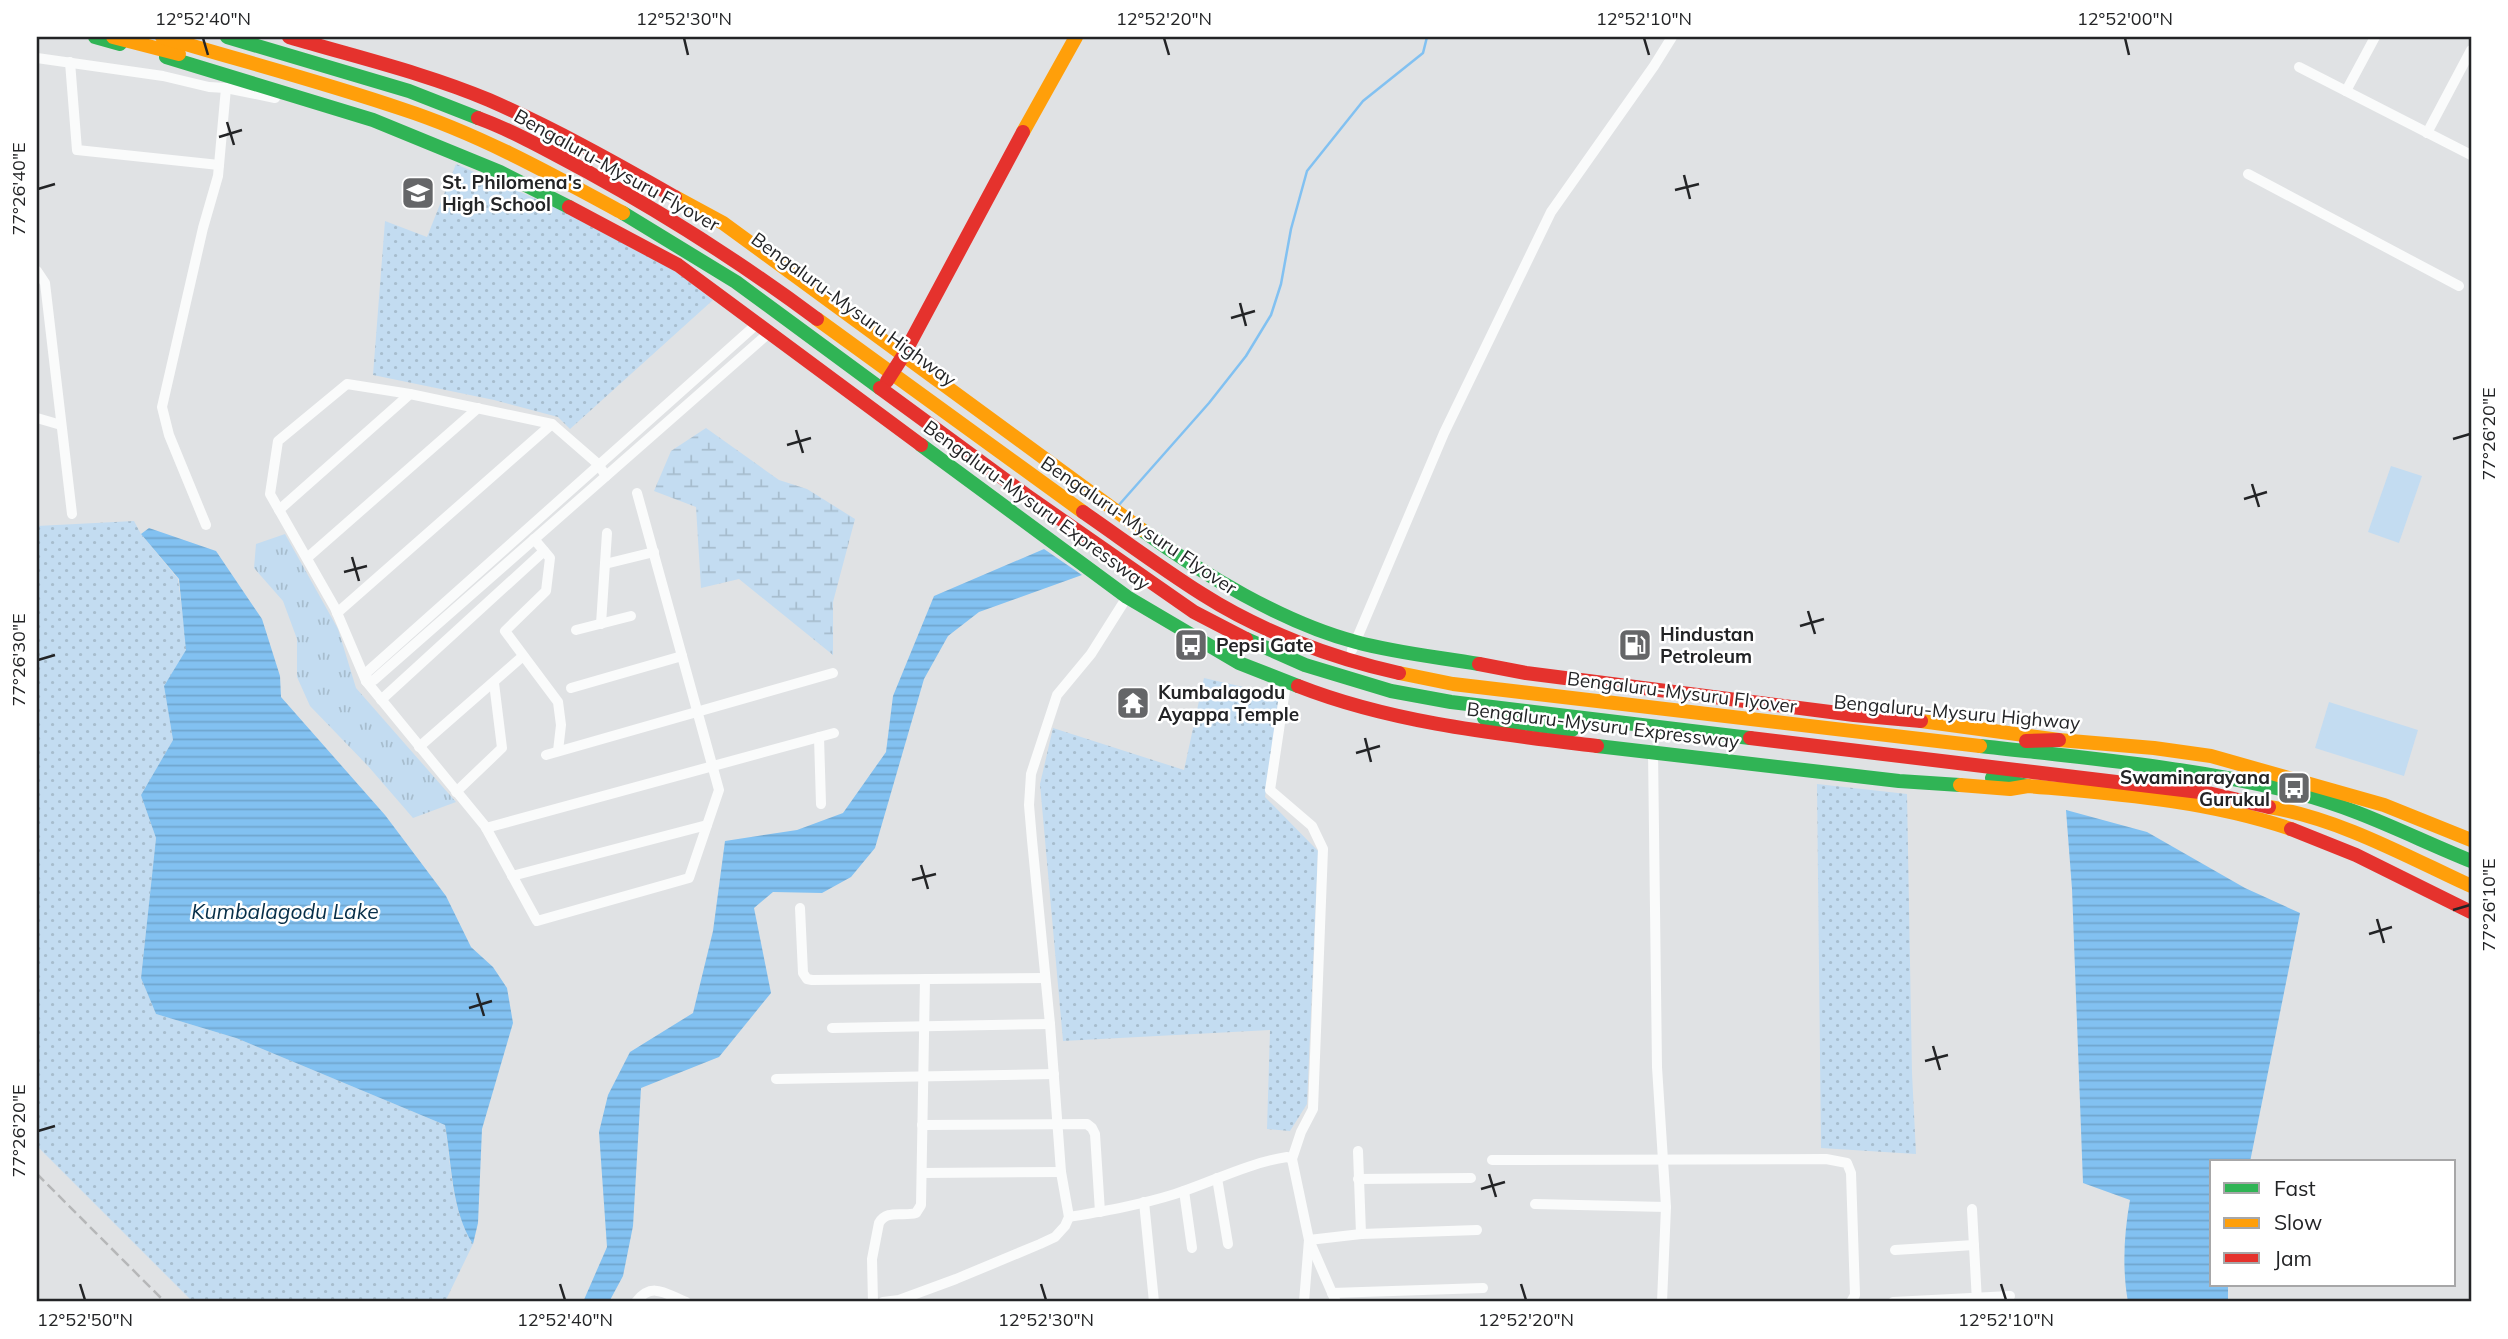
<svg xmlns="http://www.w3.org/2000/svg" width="2508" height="1339" font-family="Mulish,sans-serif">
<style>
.grass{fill:url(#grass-dots)}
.wetland{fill:url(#wetland-marsh)}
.park{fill:url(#park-tufts)}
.garden{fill:#c3dcf1}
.water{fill:url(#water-rules)}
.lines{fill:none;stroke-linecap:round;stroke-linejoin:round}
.stream{stroke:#82c1f1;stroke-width:2.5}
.street{stroke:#fafbfb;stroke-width:10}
.fast{stroke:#30b455;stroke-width:14}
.slow{stroke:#ff9f0a;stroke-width:14}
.jam{stroke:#e5322d;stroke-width:14}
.rail{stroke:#b6b7b8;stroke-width:2.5;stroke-dasharray:10 5;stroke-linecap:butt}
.ticks{fill:none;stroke:#232426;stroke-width:2.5}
.labels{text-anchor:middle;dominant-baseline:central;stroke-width:5;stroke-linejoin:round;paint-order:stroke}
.street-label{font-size:19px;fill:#232426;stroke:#fff}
.poi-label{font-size:19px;font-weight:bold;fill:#232426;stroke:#fff;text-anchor:start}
.water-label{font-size:21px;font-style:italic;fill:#072f49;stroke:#fff}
.neatline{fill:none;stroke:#232426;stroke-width:2.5}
.ticks-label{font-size:18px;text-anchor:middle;fill:#232426}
</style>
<defs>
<pattern id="grass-dots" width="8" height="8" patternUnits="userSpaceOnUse" patternTransform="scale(1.75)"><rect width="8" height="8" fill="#c3dcf1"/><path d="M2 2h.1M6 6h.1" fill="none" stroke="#a7bdce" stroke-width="1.8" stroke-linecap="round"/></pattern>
<pattern id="wetland-marsh" width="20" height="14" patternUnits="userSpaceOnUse" patternTransform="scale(1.75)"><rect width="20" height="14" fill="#c3dcf1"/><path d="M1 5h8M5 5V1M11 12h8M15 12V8" fill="none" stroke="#a7bdce"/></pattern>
<pattern id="park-tufts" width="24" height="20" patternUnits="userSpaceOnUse" patternTransform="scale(1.75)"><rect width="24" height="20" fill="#c3dcf1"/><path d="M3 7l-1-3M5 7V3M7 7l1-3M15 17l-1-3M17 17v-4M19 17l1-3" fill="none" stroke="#a7bdce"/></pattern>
<pattern id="water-rules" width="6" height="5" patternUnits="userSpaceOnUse" patternTransform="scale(1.75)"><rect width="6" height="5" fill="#82c1f1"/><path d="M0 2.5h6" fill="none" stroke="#70a6ce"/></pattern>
</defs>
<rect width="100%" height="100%" fill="#e0e2e4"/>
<g class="grass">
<path d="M 456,164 L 552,206 L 672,269 L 713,300 L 570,429 L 558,417 L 494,400 L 373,375 L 385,221 L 427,237 Z"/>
<path d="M 134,521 L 141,534 L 178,579 L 187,650 L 164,686 L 173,740 L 141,795 L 156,838 L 141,978 L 156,1014 L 236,1038 L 445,1125 C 451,1163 451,1211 473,1244 L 445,1302 L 193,1302 L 37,1146 L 37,526 Z"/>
<path d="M 1204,678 L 1279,695 L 1265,797 L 1318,851 L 1307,1104 L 1290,1131 L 1267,1129 L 1270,1030 L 1063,1041 L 1040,784 L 1053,728 L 1184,770 Z"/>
<path d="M 1817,784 L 1907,794 L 1912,1073 L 1916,1154 L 1821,1148 Z"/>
</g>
<path class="wetland" d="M 706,428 L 779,480 L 807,489 L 855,519 L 833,602 L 833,655 L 739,579 L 701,588 L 696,507 L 654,491 L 671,451 Z"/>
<path class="park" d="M 285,534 L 338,629 L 356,688 L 456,802 L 413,818 L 368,766 L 310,706 L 297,677 L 297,639 L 283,601 L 254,568 L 256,544 Z"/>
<g class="garden">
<path d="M 2391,466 L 2422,476 L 2399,543 L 2368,532 Z"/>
<path d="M 2329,702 L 2418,730 L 2404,776 L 2315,748 Z"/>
</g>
<g class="water">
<path d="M 149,528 L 216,551 L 262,619 L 280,676 L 281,697 L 385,815 L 446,896 L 471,947 L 493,967 L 507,988 L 513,1023 L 482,1129 L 478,1223 L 473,1244 C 451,1211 452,1163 445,1125 L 236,1038 L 156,1014 L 141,978 L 156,838 L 141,795 L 173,740 L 164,686 L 186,650 L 179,579 L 141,534 Z"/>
<path d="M 1044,549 L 1082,575 L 979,612 L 948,636 L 924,679 L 875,848 L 851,877 L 822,893 L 773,892 L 754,908 L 771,993 L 719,1057 L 641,1088 L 633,1226 L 623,1276 L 609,1302 L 583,1302 L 607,1247 L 599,1132 L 608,1095 L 630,1052 L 693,1013 L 713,931 L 725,841 L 797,830 L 843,813 L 886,752 L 893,696 L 934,596 Z"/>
<path d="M 2066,810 L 2147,832 L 2245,888 L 2300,913 L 2250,1162 L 2212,1162 L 2212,1285 L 2228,1285 L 2228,1302 L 2128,1302 C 2122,1269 2124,1233 2130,1200 L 2083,1183 L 2072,889 Z"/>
</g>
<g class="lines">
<path class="stream" d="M 1118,506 L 1209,403 L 1246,356 L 1271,315 L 1281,284 L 1291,229 L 1307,171 L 1363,101 L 1423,53 L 1427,37"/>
<g class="street">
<path d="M 37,58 L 163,76 L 209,87 L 226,88 L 275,98 L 277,90"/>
<path d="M 70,62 L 77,150 L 219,165"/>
<path d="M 2299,67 L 2471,155"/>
<path d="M 2346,91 L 2375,37"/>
<path d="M 2427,133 L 2471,50"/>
<path d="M 2248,174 L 2459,286"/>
<path d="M 37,271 L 45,283 L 72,514"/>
<path d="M 37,418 L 61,425"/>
<path d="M 606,476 L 598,464 L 552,424 L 410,394 L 347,384 L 278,441 L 270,494 L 335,608 L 366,681 L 485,826 L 537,921 L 689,878 L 719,790 L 637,493"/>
<path d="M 279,510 L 410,394"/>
<path d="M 206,525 L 169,435 L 162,407 L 203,228 L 218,176 L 226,88"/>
<path d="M 534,539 L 550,558 L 546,591 L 505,631 L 558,702 L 561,725 L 558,751"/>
<path d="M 307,558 L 478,408"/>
<path d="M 605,564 L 654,552"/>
<path d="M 337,613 L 552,424"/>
<path d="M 601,624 L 607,533"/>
<path d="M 576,630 L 631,616"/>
<path d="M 1352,650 L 1444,433 L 1551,212 L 1654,66 L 1672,37"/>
<path d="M 366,681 L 374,680 L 770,332"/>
<path d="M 366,681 L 366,673 L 758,323"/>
<path d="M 1286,683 L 1270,790 L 1312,826 L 1323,849 L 1313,1109 L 1301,1132 L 1292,1159"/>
<path d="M 571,688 L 682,656"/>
<path d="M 381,700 L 544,551"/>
<path d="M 819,737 L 821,804"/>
<path d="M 419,747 L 523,656"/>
<path d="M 1653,751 L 1657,1067 L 1666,1207 L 1662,1302"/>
<path d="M 546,755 L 833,673"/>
<path d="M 456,792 L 502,748 L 494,683"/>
<path d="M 486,828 L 834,733"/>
<path d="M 512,876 L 707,825"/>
<path d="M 800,908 L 803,973 L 807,979 L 812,980 L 1045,978"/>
<path d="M 832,1028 L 1050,1024"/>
<path d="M 776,1079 L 1054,1074"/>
<path d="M 922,1125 L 1087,1124 L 1092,1128 L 1095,1134 L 1100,1212"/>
<path d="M 1358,1151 L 1361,1234"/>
<path d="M 1492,1160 L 1826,1159 L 1847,1163 L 1851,1173 L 1855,1295 L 1851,1302"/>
<path d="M 922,1173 L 1061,1172"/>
<path d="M 1217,1178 L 1228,1244"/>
<path d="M 1358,1179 L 1471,1178"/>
<path d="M 1184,1191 L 1192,1248"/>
<path d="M 1144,1202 L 1154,1302"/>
<path d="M 1535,1204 L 1666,1207"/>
<path d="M 1972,1209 L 1977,1302"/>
<path d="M 1069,1217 C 1104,1211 1140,1205 1175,1194 C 1212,1182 1248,1163 1287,1157 L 1292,1159 L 1309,1240 L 1336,1302"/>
<path d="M 1895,1250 L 1974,1245"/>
<path d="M 1332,1293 L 1483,1288"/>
<path d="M 636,1302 C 652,1281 666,1294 686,1302"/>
<path d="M 873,1302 L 872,1259 L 879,1223 C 887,1209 902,1217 916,1213 L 921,1205 L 925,979"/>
<path d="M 883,1302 L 899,1300 L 956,1279 L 1040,1244 L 1055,1237 L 1065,1226 L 1069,1217 L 1061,1172 L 1050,1024 L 1032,840 L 1029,805 L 1031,774 L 1057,695 L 1091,654 L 1127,597"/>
<path d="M 1304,1302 L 1309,1240 L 1361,1234 L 1477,1230"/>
<path d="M 1893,1302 L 2010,1296"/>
</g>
<g class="fast">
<path d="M 95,37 L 120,44"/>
<path d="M 227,37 L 409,91 L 478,118"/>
<path d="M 166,57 L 373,120 L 500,172 L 569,207"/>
<path d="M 623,213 L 736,282 L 880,388"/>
<path d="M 921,445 L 1127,597 L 1239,663 L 1298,686"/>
<path d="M 1142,530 C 1202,574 1284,623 1356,642 C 1396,653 1438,657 1479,664"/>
<path d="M 1246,639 L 1305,665 L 1391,691 L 1451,702 L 1750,738"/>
<path d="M 1484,718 L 1572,730"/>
<path d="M 1597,746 L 1899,781 L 1960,785"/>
<path d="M 1980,746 C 2086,758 2193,767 2297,793 C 2357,808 2414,838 2471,861"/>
<path d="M 1992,778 L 2028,786"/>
</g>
<g class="slow">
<path d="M 113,37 L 179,54"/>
<path d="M 162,37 C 242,61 323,82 402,109 C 479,134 551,174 623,213"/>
<path d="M 1023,132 L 1076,37"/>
<path d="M 675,197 L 723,223 L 1142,530"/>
<path d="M 817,319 L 1083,512"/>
<path d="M 1399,673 L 1453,684 L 1980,746"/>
<path d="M 1921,721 L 2059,740 L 2154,748 L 2211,756 L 2384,805 L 2471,840"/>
<path d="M 1960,785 L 2010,789 L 2028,786 C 2117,794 2206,800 2291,829"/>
<path d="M 2269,807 C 2340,819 2406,856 2471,886"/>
</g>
<g class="jam">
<path d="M 289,37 C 356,57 425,73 489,100 C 553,128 614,162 675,197"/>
<path d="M 478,118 C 516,132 552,153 588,172 C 668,216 743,264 817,319"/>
<path d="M 569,207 L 678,265 L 921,445"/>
<path d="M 887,381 L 903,356 L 1023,132"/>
<path d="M 880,388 L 1026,495 L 1194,612 L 1246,639"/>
<path d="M 1083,512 C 1122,539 1161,568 1202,594 C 1260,631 1331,658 1399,673"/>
<path d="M 1479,664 L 1526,673 L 1854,715 L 1921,721"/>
<path d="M 1298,686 C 1392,723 1498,734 1597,746"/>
<path d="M 1750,738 L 2208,793 L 2269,807"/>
<path d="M 2026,741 L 2059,740"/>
<path d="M 2291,829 L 2356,855 L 2471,912"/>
</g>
<path class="rail" d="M 37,1174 L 165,1302"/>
</g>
<path class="ticks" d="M 203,38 L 208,55M 684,38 L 688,55M 1164,38 L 1169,55M 1644,38 L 1649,55M 2125,38 L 2129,55M 227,122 L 234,145M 219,137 L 242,130M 1684,175 L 1690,199M 38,189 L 55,184M 1675,190 L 1699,184M 1240,303 L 1246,326M 1231,318 L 1255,311M 796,430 L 803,453M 2453,439 L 2470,434M 787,445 L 811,438M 2252,484 L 2259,507M 2244,499 L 2267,492M 352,557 L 359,581M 344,572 L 367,566M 1808,611 L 1815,634M 1800,626 L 1824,619M 38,660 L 55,655M 1365,738 L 1371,762M 1356,753 L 1380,746M 921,865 L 928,889M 912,880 L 936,874M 2453,910 L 2470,905M 2377,919 L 2384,943M 2369,934 L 2392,927M 477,993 L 484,1016M 469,1008 L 492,1001M 1933,1046 L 1940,1070M 1925,1061 L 1948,1055M 38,1131 L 55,1126M 1489,1174 L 1496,1197M 1481,1189 L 1505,1182M 80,1284 L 85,1300M 560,1284 L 565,1300M 1041,1284 L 1046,1300M 1521,1284 L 1526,1300M 2001,1284 L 2006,1300"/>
<defs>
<symbol id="school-square" viewBox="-11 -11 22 22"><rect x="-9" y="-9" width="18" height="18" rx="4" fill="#656668" stroke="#fff"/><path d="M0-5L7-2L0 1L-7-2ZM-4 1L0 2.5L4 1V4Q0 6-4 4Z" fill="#fff"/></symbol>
<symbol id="bus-square" viewBox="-11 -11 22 22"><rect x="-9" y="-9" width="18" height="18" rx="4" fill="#656668" stroke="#fff"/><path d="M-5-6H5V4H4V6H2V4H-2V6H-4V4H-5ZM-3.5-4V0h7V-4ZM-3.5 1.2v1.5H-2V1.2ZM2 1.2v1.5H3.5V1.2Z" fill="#fff"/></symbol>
<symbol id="fuel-square" viewBox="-11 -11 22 22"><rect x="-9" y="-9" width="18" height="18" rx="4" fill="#656668" stroke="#fff"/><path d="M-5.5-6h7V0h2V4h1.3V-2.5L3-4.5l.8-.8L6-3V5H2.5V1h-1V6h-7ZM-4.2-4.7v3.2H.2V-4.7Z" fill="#fff"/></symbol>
<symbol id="temple-square" viewBox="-11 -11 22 22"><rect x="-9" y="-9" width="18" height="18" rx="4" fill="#656668" stroke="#fff"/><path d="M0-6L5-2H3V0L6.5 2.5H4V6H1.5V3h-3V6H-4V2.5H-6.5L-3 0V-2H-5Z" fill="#fff"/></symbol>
</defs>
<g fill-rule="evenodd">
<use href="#school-square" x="399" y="174" width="38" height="38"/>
<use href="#bus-square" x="1172" y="626" width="38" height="38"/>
<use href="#fuel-square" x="1616" y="626" width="38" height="38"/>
<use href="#temple-square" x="1114" y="684" width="38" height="38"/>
<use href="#bus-square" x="2275" y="769" width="38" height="38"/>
</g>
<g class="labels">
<g class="street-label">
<text transform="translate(617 170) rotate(29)">Bengaluru-Mysuru Flyover</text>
<text transform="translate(854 309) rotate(36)">Bengaluru-Mysuru Highway</text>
<text transform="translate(1037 505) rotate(36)">Bengaluru-Mysuru Expressway</text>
<text transform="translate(1139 525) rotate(34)">Bengaluru-Mysuru Flyover</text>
<text transform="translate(1682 692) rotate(7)">Bengaluru-Mysuru Flyover</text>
<text transform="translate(1957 712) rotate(5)">Bengaluru-Mysuru Highway</text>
<text transform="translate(1603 725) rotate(7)">Bengaluru-Mysuru Expressway</text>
</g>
<g class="poi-label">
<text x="442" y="182">St. Philomena's<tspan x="442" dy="22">High School</tspan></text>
<text x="1660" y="634">Hindustan<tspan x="1660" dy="22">Petroleum</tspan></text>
<text x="1216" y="645">Pepsi Gate</text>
<text x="1158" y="692">Kumbalagodu<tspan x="1158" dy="22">Ayappa Temple</tspan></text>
<text x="2270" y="777" text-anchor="end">Swaminarayana<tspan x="2270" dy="22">Gurukul</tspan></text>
</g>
<g class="water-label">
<text x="285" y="911">Kumbalagodu Lake</text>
</g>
</g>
<rect width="2508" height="1339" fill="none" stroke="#ffffff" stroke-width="77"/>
<rect x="2210" y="1160" width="245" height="126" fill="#ffffff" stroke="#a7a7a8" stroke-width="2"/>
<rect x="2224" y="1183" width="35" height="10" fill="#30b455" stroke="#a7a7a8" stroke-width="2"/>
<text x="2274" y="1196" font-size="21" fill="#232426">Fast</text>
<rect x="2224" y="1218" width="35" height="10" fill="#ff9f0a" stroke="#a7a7a8" stroke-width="2"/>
<text x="2274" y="1230" font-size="21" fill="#232426">Slow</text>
<rect x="2224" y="1253" width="35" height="10" fill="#e5322d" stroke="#a7a7a8" stroke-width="2"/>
<text x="2274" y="1266" font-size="21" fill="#232426">Jam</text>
<rect x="38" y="38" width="2432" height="1262" class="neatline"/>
<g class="ticks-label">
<text x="203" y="25">12°52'40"N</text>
<text x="684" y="25">12°52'30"N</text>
<text x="1164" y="25">12°52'20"N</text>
<text x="1644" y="25">12°52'10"N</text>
<text x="2125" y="25">12°52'00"N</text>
<text transform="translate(19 189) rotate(-90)" y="6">77°26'40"E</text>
<text transform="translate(2489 434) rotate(-90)" y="6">77°26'20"E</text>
<text transform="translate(19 660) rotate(-90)" y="6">77°26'30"E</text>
<text transform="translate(2489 905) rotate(-90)" y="6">77°26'10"E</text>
<text transform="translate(19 1131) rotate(-90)" y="6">77°26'20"E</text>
<text x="85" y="1326">12°52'50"N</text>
<text x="565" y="1326">12°52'40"N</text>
<text x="1046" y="1326">12°52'30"N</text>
<text x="1526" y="1326">12°52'20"N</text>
<text x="2006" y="1326">12°52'10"N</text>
</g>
</svg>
